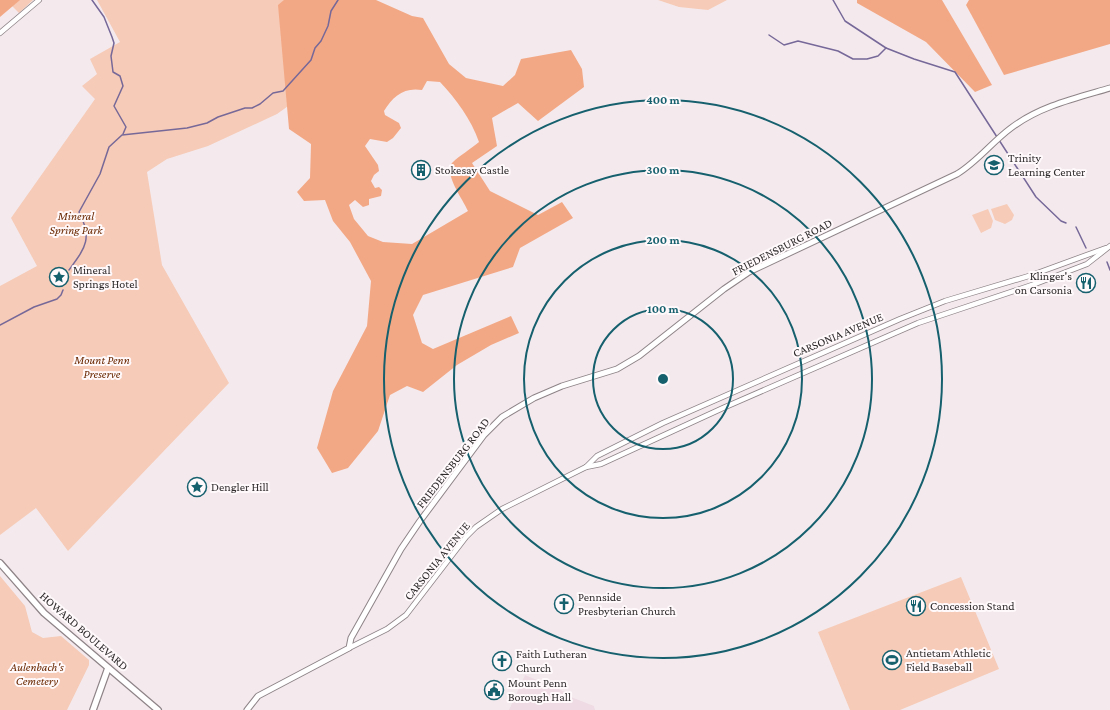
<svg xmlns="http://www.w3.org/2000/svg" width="1110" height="710" font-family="'Crimson Pro',serif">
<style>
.built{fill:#eedbe3}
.green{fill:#f6cbb7}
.forest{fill:#f3a885;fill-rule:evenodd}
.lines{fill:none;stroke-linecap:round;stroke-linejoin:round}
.stream{stroke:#766898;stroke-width:1.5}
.tertiary-casing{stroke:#8e8488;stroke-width:6}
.secondary-casing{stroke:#8e8488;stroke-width:7}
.primary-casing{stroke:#8e8488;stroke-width:8}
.tertiary{stroke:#fff;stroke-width:4.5}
.secondary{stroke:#fff;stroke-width:5}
.primary{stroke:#fff;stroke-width:5.5}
.ring{fill:none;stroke:#16606e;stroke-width:2}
.labels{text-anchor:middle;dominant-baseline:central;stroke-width:4;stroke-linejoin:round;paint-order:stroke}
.poi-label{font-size:12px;fill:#2f2b2c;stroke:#fff9fb;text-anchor:start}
.park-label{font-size:12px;font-style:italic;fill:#6a2800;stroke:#fff9fb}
.street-label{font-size:12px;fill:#2f2b2c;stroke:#fff9fb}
.centre{fill:#16606e;stroke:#fff9fb;stroke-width:2}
.ring-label{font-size:12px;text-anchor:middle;font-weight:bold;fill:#16606e;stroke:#fff9fb;stroke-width:4;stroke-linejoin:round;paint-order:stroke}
</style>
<rect width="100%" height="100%" fill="#f4eaee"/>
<path class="built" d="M 525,675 L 570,694 L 571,697 L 594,706 L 595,710 L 509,710 Z"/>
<g class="green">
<path d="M 6,0 L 33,0 L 19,13 Z"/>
<path d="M 97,0 L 370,0 L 298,99 L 277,114 L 208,146 L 167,159 L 147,172 L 162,265 L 229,383 L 68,551 L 36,508 L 0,535 L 0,286 L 37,266 L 11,218 L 95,99 L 82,86 L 97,74 L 90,59 L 120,42 Z"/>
<path d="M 658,0 L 727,0 L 708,10 L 679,7 Z"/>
<path d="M 1007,204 L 1014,215 L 1012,220 L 1005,224 L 995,220 L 991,209 Z"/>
<path d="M 988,209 L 993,221 L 991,228 L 981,233 L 972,215 Z"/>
<path d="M 0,576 L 25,606 L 32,632 L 43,638 L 61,636 L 89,660 L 89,665 L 67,710 L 0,710 Z"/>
<path d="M 961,577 L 999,669 L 900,710 L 850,710 L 818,632 Z"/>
</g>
<g class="forest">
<path d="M 0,0 L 20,0 L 0,17 Z"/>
<path d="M 284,0 L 376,0 L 412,16 L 423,18 L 449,64 L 466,78 L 503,86 L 515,75 L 521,59 L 571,50 L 582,69 L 584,87 L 538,121 L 518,103 L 492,118 L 497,146 L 472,163 L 490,191 L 538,215 L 562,202 L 573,218 L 520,248 L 513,267 L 423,295 L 413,315 L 422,343 L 433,349 L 511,316 L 519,333 L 491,345 L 457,365 L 423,392 L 407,386 L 390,395 L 378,431 L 348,468 L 332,473 L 317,448 L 333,391 L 367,326 L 371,281 L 350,242 L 333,221 L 325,200 L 304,201 L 297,192 L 310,178 L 311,144 L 289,129 L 278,5 ZM 427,81 L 440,82 C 456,99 471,119 479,142 C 471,149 460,155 452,163 C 443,173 464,201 468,211 L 412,244 L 383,242 L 368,236 L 354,219 L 349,205 L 355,200 L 363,207 L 369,205 L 369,199 L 381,196 L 382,190 L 379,187 L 375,188 L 371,181 L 374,175 L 379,171 L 378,165 L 365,146 L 370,139 L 387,142 L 393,138 L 401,128 L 399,123 L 385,115 L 384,111 C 393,96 404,87 422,90 Z"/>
<path d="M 857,0 L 942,0 L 992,85 L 975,92 L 926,42 L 857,3 Z"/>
<path d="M 969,0 L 1110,0 L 1110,44 L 1004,75 L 966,5 Z"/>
</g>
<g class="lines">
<g class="stream">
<path d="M 92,0 L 104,17 L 112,37 L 114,43 L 111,56 L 113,72 L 120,76 L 123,86 L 114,106 L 126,127 L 123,134"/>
<path d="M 833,0 L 845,21 L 886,48"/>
<path d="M 769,35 L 784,45 L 798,41 L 838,51 L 853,59 L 867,59 L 878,56 L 886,48 L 914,59 L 955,72 L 997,137"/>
<path d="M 999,140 L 1036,197 L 1061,221 L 1066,223"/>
<path d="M 1076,227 L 1086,248"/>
<path d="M 1107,262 L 1110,270"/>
<path d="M 69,270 C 85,248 93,239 79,212 L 100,174 L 109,147 L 122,135 L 187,128 L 207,123 L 218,117 L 245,108 L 252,108 L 260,104 L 273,93 L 283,91 L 311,60 L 315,48 L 321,41 L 328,26 L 331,11 L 338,0"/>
<path d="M 0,325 L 34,307 L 57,299 L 61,295 L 63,290"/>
</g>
<defs>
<g id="tertiary">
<path d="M 0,33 L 39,0"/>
<path d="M 586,467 L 597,456 L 663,423 L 900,319 L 945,301 L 1032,275 L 1106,248"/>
<path d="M 349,648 L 387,629 L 406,615 L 466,537 L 476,527 L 502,509 L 586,467 L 601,464 L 723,408 L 918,323 L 1035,284 L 1087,264 L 1110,246"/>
</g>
<path id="secondary" d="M 247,710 L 258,696 L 349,648 L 351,638 L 401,549 L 420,521 L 484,435 L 502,417 L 534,398 L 562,386 L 617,369 L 639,356 L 724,289 L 749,272 L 957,174 C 977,162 992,142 1011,128 C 1040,106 1076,98 1110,88"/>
<g id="primary">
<path d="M 0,563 L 44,613 L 158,710"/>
<path d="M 93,710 L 108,668"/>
</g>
</defs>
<use href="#tertiary" class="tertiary-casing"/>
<use href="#secondary" class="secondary-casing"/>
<use href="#primary" class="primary-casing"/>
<use href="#tertiary" class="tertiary"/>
<use href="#secondary" class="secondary"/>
<use href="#primary" class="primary"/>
</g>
<g class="ring">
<circle cx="663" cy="379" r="70"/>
<circle cx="663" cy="379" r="139"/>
<circle cx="663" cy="379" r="209"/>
<circle cx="663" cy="379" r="279"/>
</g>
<defs>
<symbol id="school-ring" viewBox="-11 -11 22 22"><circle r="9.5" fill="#fff9fb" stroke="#16606e" stroke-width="1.5"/><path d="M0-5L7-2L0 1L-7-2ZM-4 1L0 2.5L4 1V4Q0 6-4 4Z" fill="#16606e"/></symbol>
<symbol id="building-ring" viewBox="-11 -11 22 22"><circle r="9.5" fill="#fff9fb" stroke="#16606e" stroke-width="1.5"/><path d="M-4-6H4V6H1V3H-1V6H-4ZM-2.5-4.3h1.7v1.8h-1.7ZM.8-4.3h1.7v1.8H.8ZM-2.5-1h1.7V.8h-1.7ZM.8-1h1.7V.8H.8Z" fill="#16606e"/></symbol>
<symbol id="sight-ring" viewBox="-11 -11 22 22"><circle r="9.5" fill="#fff9fb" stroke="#16606e" stroke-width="1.5"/><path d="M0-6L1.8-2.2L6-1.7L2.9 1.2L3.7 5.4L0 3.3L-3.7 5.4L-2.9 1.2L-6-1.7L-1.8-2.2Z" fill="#16606e"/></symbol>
<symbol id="restaurant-ring" viewBox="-11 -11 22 22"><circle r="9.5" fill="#fff9fb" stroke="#16606e" stroke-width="1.5"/><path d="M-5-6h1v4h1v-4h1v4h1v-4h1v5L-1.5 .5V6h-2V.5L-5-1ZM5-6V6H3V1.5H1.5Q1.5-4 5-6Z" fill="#16606e"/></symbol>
<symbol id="church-ring" viewBox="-11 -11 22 22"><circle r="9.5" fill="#fff9fb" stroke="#16606e" stroke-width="1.5"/><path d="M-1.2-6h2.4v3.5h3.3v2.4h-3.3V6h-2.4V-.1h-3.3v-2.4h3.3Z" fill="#16606e"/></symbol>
<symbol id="stadium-ring" viewBox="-11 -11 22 22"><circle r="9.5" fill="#fff9fb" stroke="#16606e" stroke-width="1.5"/><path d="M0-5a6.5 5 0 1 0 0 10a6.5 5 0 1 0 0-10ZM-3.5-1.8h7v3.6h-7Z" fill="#16606e"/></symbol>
<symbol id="civic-ring" viewBox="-11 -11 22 22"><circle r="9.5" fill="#fff9fb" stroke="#16606e" stroke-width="1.5"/><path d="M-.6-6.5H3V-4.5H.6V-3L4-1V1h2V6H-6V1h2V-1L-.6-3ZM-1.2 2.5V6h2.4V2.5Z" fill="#16606e"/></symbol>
</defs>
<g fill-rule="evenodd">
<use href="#school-ring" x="983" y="154" width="22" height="22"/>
<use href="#building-ring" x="410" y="159" width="22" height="22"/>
<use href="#sight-ring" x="48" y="266" width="22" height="22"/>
<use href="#restaurant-ring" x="1075" y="272" width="22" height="22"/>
<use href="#sight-ring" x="186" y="476" width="22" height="22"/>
<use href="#church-ring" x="553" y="593" width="22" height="22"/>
<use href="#restaurant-ring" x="905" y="595" width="22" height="22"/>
<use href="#stadium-ring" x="881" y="649" width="22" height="22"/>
<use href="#church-ring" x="491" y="650" width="22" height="22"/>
<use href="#civic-ring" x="483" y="679" width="22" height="22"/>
</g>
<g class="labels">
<g class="poi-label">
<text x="1008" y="158">Trinity<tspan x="1008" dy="14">Learning Center</tspan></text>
<text x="435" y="170">Stokesay Castle</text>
<text x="73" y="270">Mineral<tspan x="73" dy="14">Springs Hotel</tspan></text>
<text x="1072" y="276" text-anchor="end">Klinger's<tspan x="1072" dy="14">on Carsonia</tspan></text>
<text x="211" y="487">Dengler Hill</text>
<text x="578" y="597">Pennside<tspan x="578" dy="14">Presbyterian Church</tspan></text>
<text x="930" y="606">Concession Stand</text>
<text x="906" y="653">Antietam Athletic<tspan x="906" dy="14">Field Baseball</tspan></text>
<text x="516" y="654">Faith Lutheran<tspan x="516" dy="14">Church</tspan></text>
<text x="508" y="683">Mount Penn<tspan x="508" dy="14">Borough Hall</tspan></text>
</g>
<g class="park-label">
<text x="76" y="216">Mineral<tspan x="76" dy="14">Spring Park</tspan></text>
<text x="102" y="360">Mount Penn<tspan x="102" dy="14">Preserve</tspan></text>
<text x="37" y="667">Aulenbach's<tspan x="37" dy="14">Cemetery</tspan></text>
</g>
<g class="street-label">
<text transform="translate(782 247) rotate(-27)">FRIEDENSBURG ROAD</text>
<text transform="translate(838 335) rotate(-23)">CARSONIA AVENUE</text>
<text transform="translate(453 463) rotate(-52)">FRIEDENSBURG ROAD</text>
<text transform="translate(437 561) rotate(-51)">CARSONIA AVENUE</text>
<text transform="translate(84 631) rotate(41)">HOWARD BOULEVARD</text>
</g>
</g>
<circle cx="663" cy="379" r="6" class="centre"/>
<g class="ring-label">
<text x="663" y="104">400 m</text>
<text x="663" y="174">300 m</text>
<text x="663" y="244">200 m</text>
<text x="663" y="313">100 m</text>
</g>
</svg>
